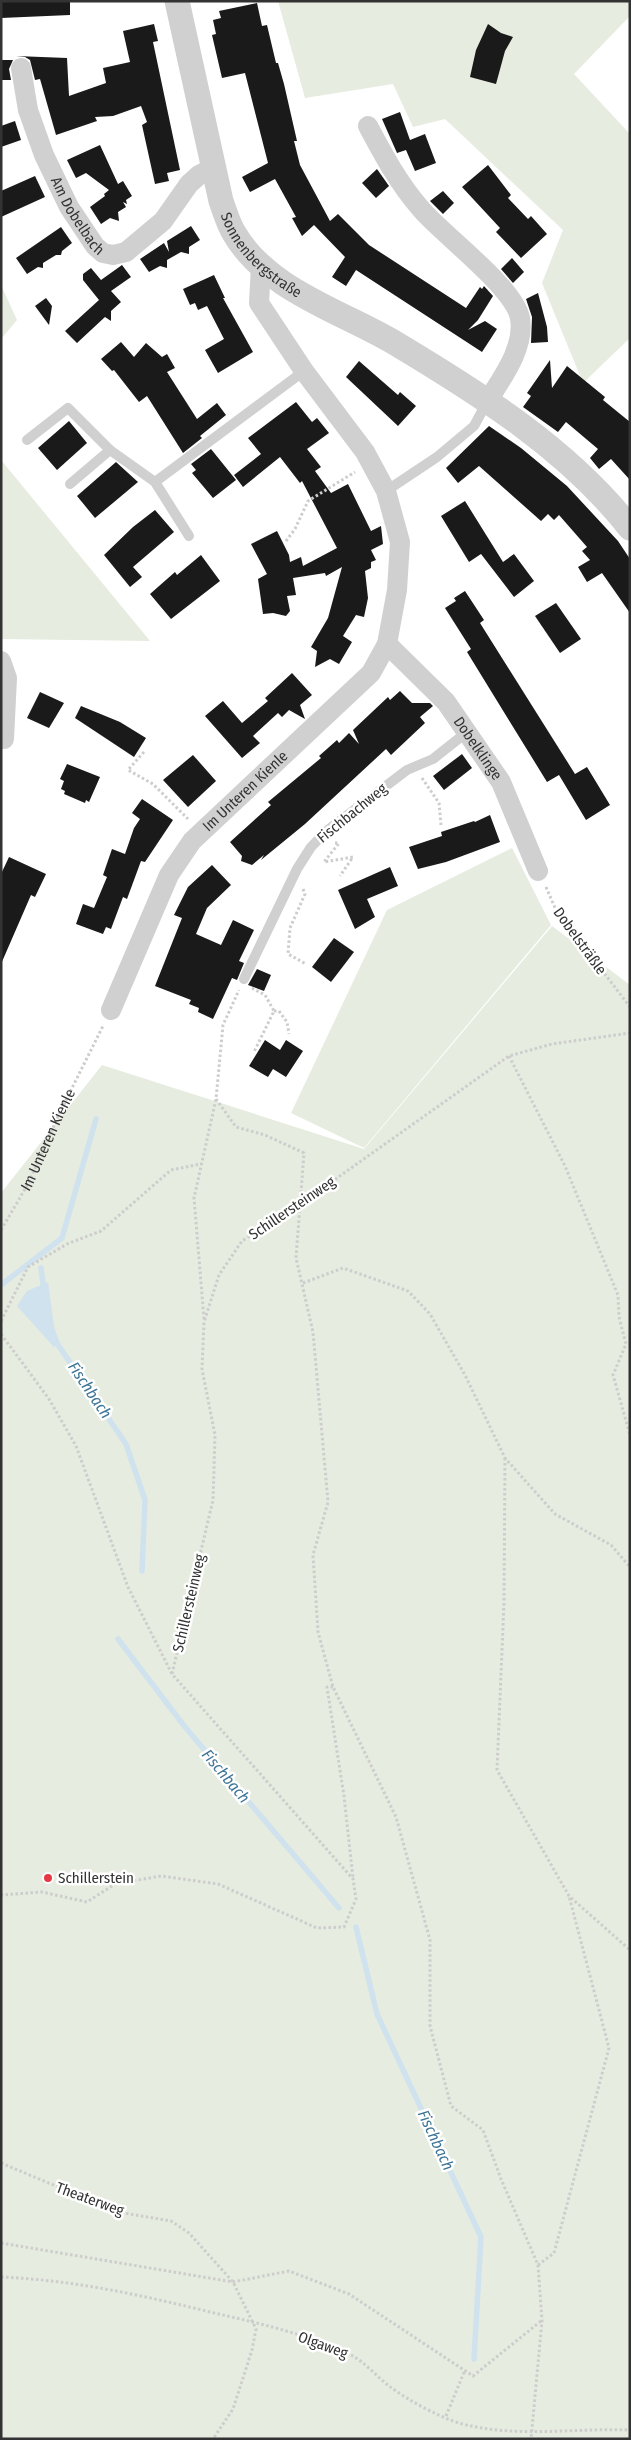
<svg xmlns="http://www.w3.org/2000/svg" width="631" height="2440" font-family="'Fira Sans Condensed',sans-serif">
<style>
.green{fill:#e6ecdf}
.water{fill:#cfe2ee}
.lines{fill:none;stroke-linecap:round;stroke-linejoin:round}
.stream{stroke:#cfe2ee;stroke-width:5.5}
.building{fill:#1a1a1a}
.path{stroke:#cdcdcd;stroke-width:3;stroke-dasharray:2.5 2.5;stroke-linecap:butt}
.service{stroke:#d0d0d0;stroke-width:10}
.minor{stroke:#d0d0d0;stroke-width:20}
.tertiary{stroke:#d0d0d0;stroke-width:25}
.poi-dot{fill:#e63946;stroke:#fff;stroke-width:2}
.labels{text-anchor:middle;dominant-baseline:central;stroke-width:5;stroke-linejoin:round;paint-order:stroke}
.street-label{font-size:15px;fill:#333;stroke:#fff}
.poi-label{font-size:15px;fill:#333;stroke:#fff;text-anchor:start}
.water-label{font-size:16px;font-style:italic;fill:#3f7597;stroke:#fff}
</style>
<rect width="100%" height="100%" fill="#fff"/>
<g class="green">
<path d="M 278,1 L 630,1 L 630,16 L 574,74 L 630,134 L 630,338 L 583,383 L 542,283 L 563,230 L 445,119 L 413,127 L 393,84 L 305,98 Z"/>
<path d="M 1,285 L 17,320 L 1,339 Z"/>
<path d="M 1,460 L 150,641 L 1,639 Z"/>
<path d="M 512,848 L 551,925 L 364,1148 L 291,1113 L 387,910 Z"/>
<path d="M 552,926 L 630,985 L 630,2439 L 1,2439 L 1,1193 L 102,1065 L 364,1149 Z"/>
</g>
<path class="water" d="M 48,1282 L 54,1327 L 60,1343 L 54,1347 L 17,1306 L 27,1291 Z"/>
<g class="lines">
<g class="stream">
<path d="M 41,1268 L 44,1291"/>
<path d="M 1,1285 L 62,1238 L 96,1119"/>
<path d="M 54,1339 L 126,1444 L 145,1500 L 142,1571"/>
<path d="M 118,1639 L 185,1727 L 339,1908"/>
<path d="M 356,1927 L 377,2014 L 481,2237 L 474,2359"/>
</g>
</g>
<g class="building">
<path d="M 1,1 L 70,1 L 70,15 L 1,18 Z"/>
<path d="M 257,3 L 262,26 L 267,25 L 276,63 L 278,63 L 284,84 L 297,141 L 294,141 L 300,165 L 330,221 L 338,214 L 369,245 L 466,308 L 480,287 L 482,289 L 484,286 L 493,296 L 478,320 L 468,330 L 485,321 L 497,329 L 482,352 L 356,270 L 346,286 L 332,277 L 345,257 L 314,225 L 302,236 L 292,218 L 296,217 L 275,179 L 250,192 L 242,177 L 268,163 L 245,73 L 222,78 L 212,35 L 216,34 L 213,20 L 221,18 L 219,11 Z"/>
<path d="M 154,24 L 158,41 L 153,42 L 180,170 L 167,173 L 169,181 L 155,184 L 142,125 L 147,122 L 141,106 L 113,116 L 95,117 L 97,121 L 56,135 L 40,79 L 35,80 L 30,60 L 25,57 L 16,56 L 67,58 L 69,96 L 106,83 L 103,68 L 130,62 L 123,31 Z"/>
<path d="M 488,24 L 501,33 L 513,37 L 505,51 L 496,84 L 470,77 L 476,50 Z"/>
<path d="M 1,60 L 13,60 L 9,69 L 11,80 L 1,80 Z"/>
<path d="M 400,112 L 410,140 L 425,134 L 436,163 L 415,171 L 406,150 L 397,153 L 382,119 Z"/>
<path d="M 15,121 L 21,140 L 1,147 L 1,126 Z"/>
<path d="M 100,145 L 118,184 L 123,181 L 132,196 L 126,200 L 127,204 L 123,202 L 126,207 L 118,212 L 119,221 L 110,218 L 101,224 L 90,207 L 105,196 L 104,194 L 109,190 L 86,173 L 76,178 L 67,160 Z"/>
<path d="M 488,165 L 511,195 L 508,198 L 528,219 L 531,216 L 547,234 L 521,258 L 496,232 L 500,228 L 462,187 Z"/>
<path d="M 377,169 L 389,186 L 376,198 L 362,183 Z"/>
<path d="M 35,176 L 45,197 L 1,217 L 1,191 Z"/>
<path d="M 443,191 L 454,203 L 443,214 L 430,201 Z"/>
<path d="M 191,226 L 200,240 L 189,247 L 189,254 L 181,252 L 167,260 L 167,268 L 160,266 L 149,272 L 140,259 L 164,243 L 169,252 L 167,241 Z"/>
<path d="M 61,227 L 72,243 L 62,251 L 61,255 L 56,255 L 43,263 L 43,268 L 38,267 L 27,274 L 16,258 Z"/>
<path d="M 512,258 L 524,272 L 513,283 L 501,269 Z"/>
<path d="M 122,265 L 131,277 L 111,291 L 121,302 L 111,311 L 111,321 L 105,317 L 77,343 L 65,331 L 99,300 L 83,280 L 83,274 L 91,268 L 101,280 Z"/>
<path d="M 214,275 L 225,298 L 223,298 L 253,352 L 218,373 L 205,350 L 224,339 L 207,306 L 198,310 L 195,303 L 190,305 L 183,289 Z"/>
<path d="M 538,293 L 547,327 L 548,342 L 531,343 L 532,317 L 526,299 Z"/>
<path d="M 46,298 L 52,306 L 49,325 L 35,306 Z"/>
<path d="M 121,342 L 134,357 L 146,343 L 162,357 L 167,354 L 175,368 L 167,372 L 197,419 L 217,403 L 226,415 L 200,436 L 202,438 L 183,453 L 147,396 L 139,402 L 114,370 L 112,371 L 101,359 Z"/>
<path d="M 550,360 L 552,388 L 567,366 L 605,397 L 603,400 L 630,422 L 630,480 L 611,459 L 599,469 L 590,458 L 598,449 L 566,422 L 558,432 L 523,407 L 531,396 L 527,393 Z"/>
<path d="M 359,361 L 398,395 L 400,392 L 416,406 L 398,426 L 346,377 Z"/>
<path d="M 296,402 L 312,422 L 317,418 L 329,433 L 307,449 L 321,467 L 315,471 L 331,493 L 348,484 L 371,531 L 381,526 L 383,544 L 371,550 L 376,560 L 371,562 L 371,568 L 365,571 L 368,598 L 364,617 L 356,615 L 343,636 L 352,642 L 339,664 L 330,659 L 315,667 L 317,651 L 311,647 L 328,618 L 342,567 L 326,576 L 325,573 L 293,578 L 296,595 L 287,596 L 290,611 L 286,616 L 273,613 L 263,614 L 258,579 L 267,574 L 251,544 L 277,531 L 289,555 L 290,562 L 301,557 L 303,566 L 337,548 L 302,481 L 300,483 L 280,457 L 243,487 L 234,475 L 261,454 L 248,438 Z"/>
<path d="M 69,421 L 87,443 L 57,470 L 38,448 Z"/>
<path d="M 489,426 L 521,448 L 567,486 L 618,541 L 630,559 L 630,613 L 602,573 L 587,582 L 578,567 L 590,560 L 582,551 L 587,547 L 559,515 L 554,520 L 548,514 L 541,521 L 479,466 L 458,483 L 446,468 Z"/>
<path d="M 211,449 L 236,480 L 213,498 L 192,473 L 196,470 L 191,464 Z"/>
<path d="M 116,462 L 138,482 L 95,518 L 77,496 Z"/>
<path d="M 465,501 L 503,562 L 514,554 L 534,581 L 514,597 L 481,554 L 469,562 L 441,516 Z"/>
<path d="M 155,510 L 174,532 L 133,567 L 142,577 L 130,587 L 104,555 L 133,527 Z"/>
<path d="M 201,555 L 220,581 L 171,619 L 150,594 L 175,572 L 177,575 Z"/>
<path d="M 465,591 L 484,620 L 480,623 L 575,774 L 587,767 L 610,805 L 586,820 L 559,775 L 547,782 L 467,652 L 471,649 L 445,608 L 456,601 L 454,598 Z"/>
<path d="M 556,603 L 581,639 L 560,653 L 535,616 Z"/>
<path d="M 292,673 L 312,695 L 300,705 L 305,719 L 289,710 L 282,717 L 278,713 L 253,736 L 260,743 L 242,758 L 205,716 L 223,701 L 242,723 L 268,701 L 265,698 Z"/>
<path d="M 400,691 L 412,703 L 430,703 L 433,706 L 420,717 L 425,723 L 391,755 L 386,749 L 305,824 L 261,860 L 264,855 L 252,865 L 241,861 L 242,856 L 230,842 L 271,805 L 268,802 L 321,758 L 319,756 L 337,740 L 339,743 L 349,733 L 359,744 L 353,730 L 388,697 L 390,700 Z"/>
<path d="M 40,692 L 64,703 L 49,728 L 27,718 Z"/>
<path d="M 81,706 L 120,722 L 146,738 L 134,757 L 75,718 Z"/>
<path d="M 462,754 L 472,768 L 444,790 L 433,776 Z"/>
<path d="M 193,755 L 216,781 L 188,807 L 163,780 Z"/>
<path d="M 67,764 L 100,777 L 89,802 L 86,800 L 85,803 L 64,794 L 65,791 L 61,789 L 64,781 L 60,779 Z"/>
<path d="M 142,799 L 173,820 L 145,862 L 141,861 L 127,899 L 123,897 L 111,929 L 106,927 L 103,934 L 76,924 L 83,904 L 94,908 L 107,877 L 103,875 L 112,849 L 125,854 L 134,828 L 140,819 L 132,813 Z"/>
<path d="M 490,815 L 500,842 L 446,862 L 418,869 L 409,847 L 442,836 L 441,832 L 474,821 L 475,822 Z"/>
<path d="M 9,857 L 46,874 L 35,897 L 31,895 L 1,964 L 1,874 Z"/>
<path d="M 212,865 L 231,885 L 207,908 L 196,934 L 221,945 L 233,920 L 254,930 L 239,961 L 244,963 L 237,980 L 232,978 L 213,1019 L 198,1012 L 199,1008 L 189,1004 L 191,1000 L 155,986 L 182,918 L 174,915 L 188,887 Z"/>
<path d="M 390,867 L 398,886 L 367,899 L 375,917 L 355,929 L 338,890 Z"/>
<path d="M 334,938 L 354,952 L 331,982 L 312,967 Z"/>
<path d="M 257,969 L 271,975 L 264,991 L 248,985 Z"/>
<path d="M 265,1040 L 280,1050 L 286,1040 L 303,1051 L 286,1077 L 273,1069 L 268,1077 L 249,1066 Z"/>
</g>
<g class="lines">
<g class="path">
<path d="M 286,541 L 295,529 L 308,501 L 355,472"/>
<path d="M 144,752 L 128,770 L 153,784 L 188,819"/>
<path d="M 422,778 L 439,803 L 441,825"/>
<path d="M 335,843 L 339,843 L 324,862 L 353,857 L 340,876"/>
<path d="M 546,887 L 556,910 L 630,1007"/>
<path d="M 303,889 L 305,894 L 290,928 L 288,954 L 306,964"/>
<path d="M 252,988 L 265,995 L 274,1011 L 254,1052"/>
<path d="M 274,1011 L 279,1011 L 287,1022 L 289,1034"/>
<path d="M 509,1056 L 565,1166 L 618,1295 L 619,1317 L 626,1344 L 613,1375 L 630,1435"/>
<path d="M 216,1099 L 236,1127 L 265,1135 L 304,1153 L 296,1258 L 313,1332 L 328,1502 L 313,1555 L 318,1632 L 333,1687 L 396,1817 L 430,1940 L 430,2026 L 451,2106 L 483,2130 L 501,2179 L 538,2265 L 542,2321 L 531,2439"/>
<path id="s1" d="M 1,1230 L 28,1184 L 60,1112 L 103,1026"/>
<path d="M 303,1283 L 343,1268 L 408,1291 L 430,1314 L 465,1375 L 505,1458 L 555,1514 L 611,1545 L 630,1567"/>
<path d="M 204,1319 L 194,1198 L 216,1099 L 223,1025 L 239,990"/>
<path d="M 1,1321 L 28,1267 L 67,1244 L 101,1231 L 171,1170 L 201,1164"/>
<path d="M 1,1334 L 49,1399 L 76,1446 L 128,1587 L 172,1674 L 353,1879 L 356,1899 L 344,1927 L 317,1928 L 218,1884 L 161,1876 L 115,1884 L 87,1902 L 42,1892 L 1,1895"/>
<path d="M 505,1458 L 504,1602 L 497,1770 L 569,1896 L 630,1950"/>
<path d="M 172,1674 L 213,1500 L 215,1435 L 202,1369 L 204,1322 L 219,1275 L 242,1241 L 299,1205 L 509,1056 L 552,1044 L 630,1033"/>
<path d="M 333,1687 L 327,1687 L 344,1796 L 353,1878"/>
<path d="M 1,2163 L 118,2212 L 171,2221 L 189,2233 L 233,2282 L 256,2329 L 252,2350 L 233,2409 L 213,2439"/>
<path d="M 1,2243 L 233,2282 L 289,2271 L 349,2294 L 473,2376 L 541,2321"/>
<path d="M 538,2265 L 554,2253 L 609,2048 L 569,1896"/>
<path d="M 1,2277 C 73,2280 141,2295 210,2312 C 258,2323 307,2334 351,2355 C 365,2362 377,2377 389,2386 C 409,2401 447,2422 471,2426 C 523,2437 577,2428 630,2430"/>
<path d="M 446,2416 L 465,2370"/>
</g>
<g class="service">
<path d="M 27,440 L 68,408 L 110,450 L 155,482 L 189,536"/>
<path d="M 155,482 L 304,371"/>
<path d="M 70,484 L 110,450"/>
<path d="M 386,491 L 437,457 L 474,426 L 487,402"/>
<path d="M 244,979 L 297,869 L 311,847 L 329,829 L 407,770 L 433,759 L 467,732"/>
</g>
<g class="minor">
<path id="s2" d="M 21,68 L 28,110 L 44,155 L 69,207 L 95,246 L 103,253 L 113,255 L 126,252 L 163,221 L 189,184 L 199,175 L 212,168"/>
<path d="M 368,126 C 384,156 399,184 421,209 C 444,236 514,287 520,318 C 525,348 502,378 487,402"/>
<path id="s3" d="M 387,644 L 446,702 L 501,782 L 538,871"/>
<path d="M 1,661 L 7,678 L 4,739"/>
<path id="s4" d="M 111,1010 L 169,875 L 192,841 L 371,673 L 387,644 L 397,590 L 400,542 L 386,491 L 365,452 L 304,371 L 259,303 L 261,265"/>
</g>
<path class="tertiary" id="s5" d="M 177,1 L 221,201 C 225,212 228,223 234,233 C 267,290 341,311 395,343 C 480,394 568,449 630,528"/>
</g>
<circle class="poi-dot" cx="48" cy="1878" r="5"/>
<g class="labels">
<g class="street-label">
<text stroke="none"><textPath href="#s2" startOffset="160">Am Dobelbach</textPath></text>
<text stroke="none"><textPath href="#s5" startOffset="274">Sonnenbergstraße</textPath></text>
<text stroke="none"><textPath href="#s3" startOffset="139">Dobelklinge</textPath></text>
<text stroke="none"><textPath href="#s4" startOffset="261">Im Unteren Kienle</textPath></text>
<text transform="translate(352 813) rotate(-39)">Fischbachweg</text>
<text transform="translate(580 941) rotate(54)">Dobelsträßle</text>
<text stroke="none"><textPath href="#s1" startOffset="102">Im Unteren Kienle</textPath></text>
<text transform="translate(292 1208) rotate(-34)">Schillersteinweg</text>
<text transform="translate(189 1603) rotate(-77)">Schillersteinweg</text>
<text transform="translate(90 2199) rotate(20)">Theaterweg</text>
<text transform="translate(323 2345) rotate(20)">Olgaweg</text>
</g>
<g class="poi-label">
<text x="58" y="1878">Schillerstein</text>
</g>
<g class="water-label">
<text transform="translate(90 1390) rotate(56)">Fischbach</text>
<text transform="translate(226 1776) rotate(50)">Fischbach</text>
<text transform="translate(436 2140) rotate(65)">Fischbach</text>
</g>
</g>
<rect width="631" height="2440" fill="none" stroke="#333333" stroke-width="5"/>
</svg>
